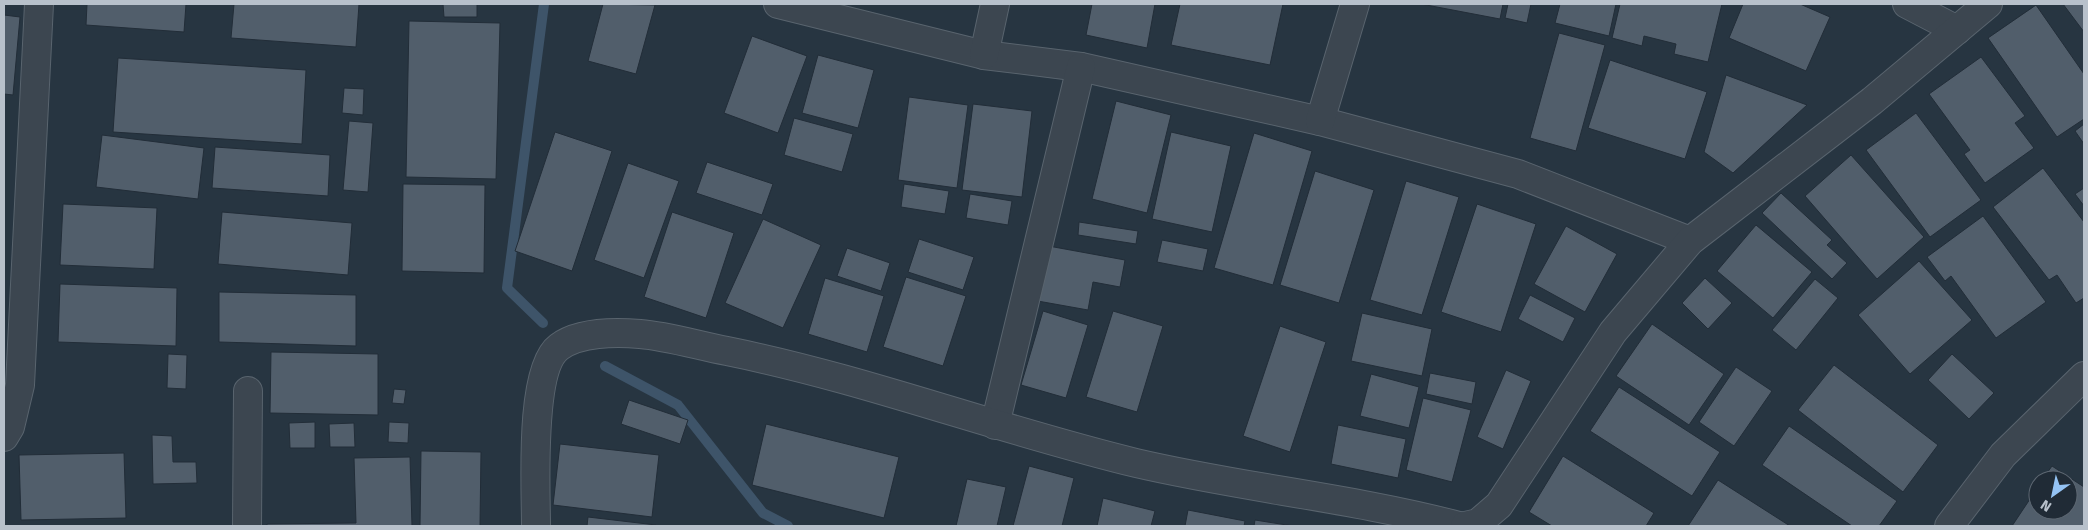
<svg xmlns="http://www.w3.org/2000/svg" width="2088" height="530" font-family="'Fira Sans',sans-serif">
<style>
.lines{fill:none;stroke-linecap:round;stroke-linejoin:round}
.stream{stroke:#3e5469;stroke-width:10}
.building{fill:#515e6b;stroke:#222d38}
.minor-casing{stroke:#59646e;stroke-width:30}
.minor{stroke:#3c4650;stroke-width:28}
</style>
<rect width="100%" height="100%" fill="#273541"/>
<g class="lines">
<g class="stream">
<path d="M 543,323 L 507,288 L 544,4"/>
<path d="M 605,366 L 678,405 L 763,513 L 788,526"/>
</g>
</g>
<g class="building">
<path d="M 87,4 L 186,4 L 184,32 L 86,25 Z"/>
<path d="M 234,4 L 359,4 L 356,47 L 231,38 Z"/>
<path d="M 443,4 L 477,4 L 477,17 L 444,17 Z"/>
<path d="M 603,4 L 655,5 L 636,74 L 588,61 Z"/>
<path d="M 1092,4 L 1155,4 L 1147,48 L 1086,35 Z"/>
<path d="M 1180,4 L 1283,4 L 1270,65 L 1171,45 Z"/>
<path d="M 1421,4 L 1503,4 L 1500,19 Z"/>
<path d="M 1508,4 L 1531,4 L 1527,23 L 1505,18 Z"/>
<path d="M 1560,4 L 1616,4 L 1609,36 L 1555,23 Z"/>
<path d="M 1620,4 L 1722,4 L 1708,62 L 1674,54 L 1676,44 L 1644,36 L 1642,46 L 1612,38 Z"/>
<path d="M 1743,4 L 1800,4 L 1830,17 L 1806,71 L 1729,38 Z"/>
<path d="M 2063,4 L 2084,4 L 2084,32 Z"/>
<path d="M 2036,5 L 2084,74 L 2084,119 L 2057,137 L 1988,38 Z"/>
<path d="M 4,15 L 20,17 L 13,95 L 4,94 Z"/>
<path d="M 409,21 L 500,23 L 496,179 L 406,177 Z"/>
<path d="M 1559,33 L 1605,45 L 1576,151 L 1530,138 Z"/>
<path d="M 752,36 L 807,56 L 778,133 L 724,113 Z"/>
<path d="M 818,55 L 874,70 L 858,128 L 802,113 Z"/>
<path d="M 1981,57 L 2025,116 L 2015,123 L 2034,148 L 1985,183 L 1964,154 L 1970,150 L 1929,94 Z"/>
<path d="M 118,58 L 306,70 L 302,144 L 113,132 Z"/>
<path d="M 1610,60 L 1707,92 L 1685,159 L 1588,128 Z"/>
<path d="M 1726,75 L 1807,105 L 1733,173 L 1704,152 Z"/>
<path d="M 344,88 L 364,89 L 363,115 L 342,113 Z"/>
<path d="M 909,97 L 968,105 L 957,188 L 898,180 Z"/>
<path d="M 1116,101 L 1171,115 L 1147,213 L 1092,199 Z"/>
<path d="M 973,104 L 1032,111 L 1022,197 L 962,190 Z"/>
<path d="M 1916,113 L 1981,200 L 1930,237 L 1866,150 Z"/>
<path d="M 794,118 L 853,134 L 842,172 L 784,155 Z"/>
<path d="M 349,121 L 373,123 L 368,192 L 343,190 Z"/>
<path d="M 2084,124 L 2084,144 L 2075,131 Z"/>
<path d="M 555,132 L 612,151 L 572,271 L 515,251 Z"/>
<path d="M 1171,132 L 1231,146 L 1212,232 L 1152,219 Z"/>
<path d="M 1254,133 L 1312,151 L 1273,285 L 1214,268 Z"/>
<path d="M 102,135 L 204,148 L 198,199 L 96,187 Z"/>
<path d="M 215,147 L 330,155 L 328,196 L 212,188 Z"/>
<path d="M 1851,155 L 1924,237 L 1877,279 L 1805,196 Z"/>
<path d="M 707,162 L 773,184 L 762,215 L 696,193 Z"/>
<path d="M 628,163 L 679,181 L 644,278 L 594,260 Z"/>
<path d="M 2043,168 L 2084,222 L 2084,298 L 2076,303 L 2057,275 L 2049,280 L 1993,207 Z"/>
<path d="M 1315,171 L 1374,190 L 1339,303 L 1280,285 Z"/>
<path d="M 1406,181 L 1459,197 L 1422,315 L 1370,300 Z"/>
<path d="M 403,184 L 485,185 L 484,273 L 402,271 Z"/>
<path d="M 904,184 L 949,191 L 945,214 L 901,207 Z"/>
<path d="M 2084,188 L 2084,206 L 2075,194 Z"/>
<path d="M 1781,193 L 1832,240 L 1827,245 L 1847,263 L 1832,279 L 1762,213 Z"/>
<path d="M 970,194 L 1012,201 L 1008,225 L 966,218 Z"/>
<path d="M 63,204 L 157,208 L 154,269 L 60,265 Z"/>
<path d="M 1477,204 L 1536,224 L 1501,332 L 1441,312 Z"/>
<path d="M 222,212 L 352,223 L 348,275 L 218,264 Z"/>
<path d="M 672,212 L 734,233 L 706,318 L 644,297 Z"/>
<path d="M 1983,216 L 2046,302 L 1996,338 L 1951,276 L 1945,281 L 1927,257 Z"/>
<path d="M 763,219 L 821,245 L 783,328 L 725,303 Z"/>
<path d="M 1079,222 L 1138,231 L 1136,244 L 1078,235 Z"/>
<path d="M 1756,225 L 1812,272 L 1773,318 L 1717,271 Z"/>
<path d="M 1566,226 L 1617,254 L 1585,312 L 1534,284 Z"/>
<path d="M 919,239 L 974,257 L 963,290 L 908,272 Z"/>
<path d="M 1162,240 L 1208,249 L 1203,271 L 1157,262 Z"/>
<path d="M 1043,245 L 1125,260 L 1120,287 L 1093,282 L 1088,310 L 1032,300 Z"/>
<path d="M 847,248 L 890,263 L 881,291 L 837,276 Z"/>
<path d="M 1919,261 L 1972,320 L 1910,374 L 1858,315 Z"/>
<path d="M 906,277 L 966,296 L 943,366 L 883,347 Z"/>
<path d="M 825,278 L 884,296 L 867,352 L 808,334 Z"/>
<path d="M 1705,278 L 1732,303 L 1708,329 L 1682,303 Z"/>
<path d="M 1815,279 L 1838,298 L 1796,350 L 1772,330 Z"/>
<path d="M 60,284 L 177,288 L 176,346 L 58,342 Z"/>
<path d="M 219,292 L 356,295 L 356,346 L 219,342 Z"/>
<path d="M 1530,295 L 1575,318 L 1563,342 L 1518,319 Z"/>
<path d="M 1043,311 L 1088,325 L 1066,398 L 1021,385 Z"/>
<path d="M 1113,311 L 1163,326 L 1137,412 L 1086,397 Z"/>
<path d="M 1362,313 L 1432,329 L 1422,376 L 1351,361 Z"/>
<path d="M 1652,324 L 1724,374 L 1689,425 L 1616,376 Z"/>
<path d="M 1280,326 L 1326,342 L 1290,452 L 1243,436 Z"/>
<path d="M 271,352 L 378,354 L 378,415 L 270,413 Z"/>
<path d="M 168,354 L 187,355 L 186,389 L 167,388 Z"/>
<path d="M 1952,354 L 1994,393 L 1969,419 L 1928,380 Z"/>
<path d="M 1834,365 L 1938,445 L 1903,492 L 1798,410 Z"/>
<path d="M 1736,367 L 1772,391 L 1734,446 L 1699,422 Z"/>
<path d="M 1506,370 L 1531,381 L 1503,449 L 1477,437 Z"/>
<path d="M 1430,373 L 1476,382 L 1472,404 L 1426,394 Z"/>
<path d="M 1371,374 L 1419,387 L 1409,428 L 1360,416 Z"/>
<path d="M 1619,387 L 1720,452 L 1692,496 L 1590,431 Z"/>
<path d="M 394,389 L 406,390 L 404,404 L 392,403 Z"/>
<path d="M 1423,398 L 1471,410 L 1452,482 L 1406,470 Z"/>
<path d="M 629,400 L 688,420 L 680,444 L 621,424 Z"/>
<path d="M 315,422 L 315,448 L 290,448 L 289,423 Z"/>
<path d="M 389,422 L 409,423 L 408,443 L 388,442 Z"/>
<path d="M 354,423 L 355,447 L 330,447 L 329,424 Z"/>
<path d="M 766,424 L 899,457 L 884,518 L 752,485 Z"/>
<path d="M 1338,425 L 1406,439 L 1398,478 L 1331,464 Z"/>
<path d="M 1789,426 L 1897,501 L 1879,526 L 1852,526 L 1762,465 Z"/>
<path d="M 152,435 L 172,436 L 173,462 L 196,462 L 197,483 L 153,484 Z"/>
<path d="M 560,444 L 659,455 L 652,517 L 553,505 Z"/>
<path d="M 421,451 L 481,452 L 480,526 L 420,526 Z"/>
<path d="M 124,453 L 126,518 L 21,520 L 19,455 Z"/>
<path d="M 1563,456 L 1654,513 L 1646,526 L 1552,526 L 1529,512 Z"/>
<path d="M 410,457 L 412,526 L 267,526 L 267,524 L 356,523 L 354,458 Z"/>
<path d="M 1029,466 L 1074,478 L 1062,526 L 1013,526 Z"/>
<path d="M 2052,466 L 2084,487 L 2084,526 L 2012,526 L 2038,487 L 2038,510 L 2068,510 L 2068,480 L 2042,480 Z"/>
<path d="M 967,479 L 1006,487 L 997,526 L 956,526 Z"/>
<path d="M 1718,480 L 1790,526 L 1688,526 Z"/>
<path d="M 1103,498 L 1155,511 L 1151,526 L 1097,526 Z"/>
<path d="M 1188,510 L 1245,521 L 1244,526 L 1185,526 Z"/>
<path d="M 588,517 L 656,525 L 656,526 L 587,526 Z"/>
<path d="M 1255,520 L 1293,526 L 1254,526 Z"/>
</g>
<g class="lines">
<defs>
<g id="minor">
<path d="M 778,4 L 984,55 L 1081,67 L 1320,121 L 1518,174 L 1690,241"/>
<path d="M 1907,4 L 1957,30"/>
<path d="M 984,55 L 995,4"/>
<path d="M 1320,121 L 1355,4"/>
<path d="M 995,425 L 1081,67"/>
<path d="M 4,437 L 10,427 L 20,385 L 39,4"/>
<path d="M 247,526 L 248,391"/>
<path d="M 536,526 C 536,489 529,369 559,347 C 579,332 616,332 640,334 C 667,336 700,346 727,351 C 866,379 999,430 1136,463 C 1243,488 1353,498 1459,526"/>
<path d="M 1465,526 L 1478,523 L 1499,505 L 1613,332 L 1690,241 L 1872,101 L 1988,4"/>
<path d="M 1949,526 L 2003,455 L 2084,376"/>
</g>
</defs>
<use href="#minor" class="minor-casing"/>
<use href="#minor" class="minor"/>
</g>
<rect width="2088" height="530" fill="none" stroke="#b8c1cb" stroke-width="10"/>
<g transform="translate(2053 495) rotate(213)"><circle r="24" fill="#202b36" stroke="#5d6772"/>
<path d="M0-4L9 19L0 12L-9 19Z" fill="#94c3f4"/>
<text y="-8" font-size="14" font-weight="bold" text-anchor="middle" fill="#b8c1cb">N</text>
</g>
</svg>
